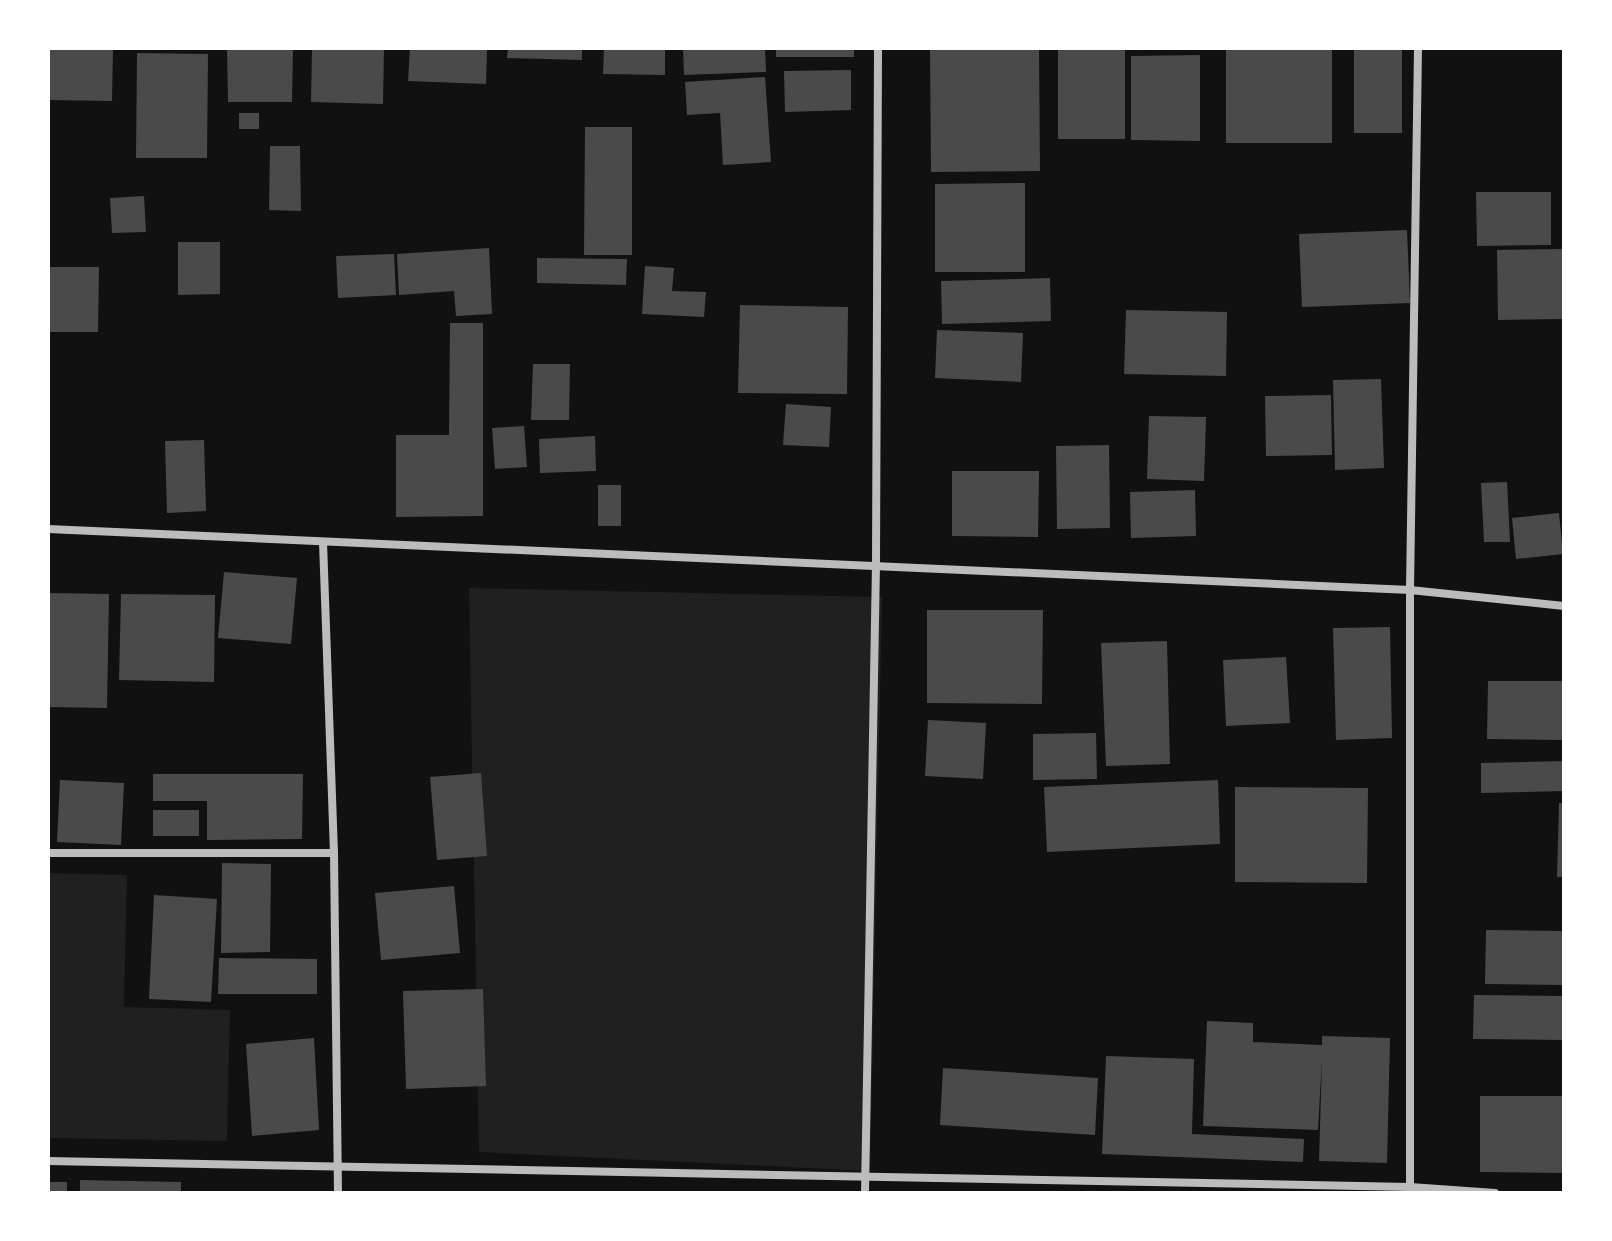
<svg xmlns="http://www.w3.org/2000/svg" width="1612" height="1241" font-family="'PT Sans',sans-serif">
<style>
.green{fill:#202020}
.building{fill:#4a4a4a}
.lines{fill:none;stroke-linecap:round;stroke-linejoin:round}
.minor{stroke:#bcbcbc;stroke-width:8}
</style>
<rect width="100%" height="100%" fill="#111"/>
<g class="green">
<path d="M 469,588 L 882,597 L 870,1171 L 479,1152 Z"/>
<path d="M 48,873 L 127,875 L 124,1007 L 230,1010 L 227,1141 L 48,1138 Z"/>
</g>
<g class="building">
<path d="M 48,48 L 113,48 L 112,101 L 48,100 Z"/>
<path d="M 227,48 L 293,49 L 292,102 L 228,102 Z"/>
<path d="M 312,48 L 384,48 L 383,104 L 311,102 Z"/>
<path d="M 410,48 L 487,48 L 486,84 L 408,81 Z"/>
<path d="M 508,48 L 582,48 L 582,60 L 507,58 Z"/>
<path d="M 604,48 L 665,48 L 665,75 L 603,74 Z"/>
<path d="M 683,48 L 765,48 L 766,72 L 684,75 Z"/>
<rect x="776" y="48" width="78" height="9"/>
<path d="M 930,48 L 1039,48 L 1040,171 L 931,172 Z"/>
<rect x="1058" y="48" width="67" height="91"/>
<rect x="1226" y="48" width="106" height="95"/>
<rect x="1354" y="48" width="48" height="85"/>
<path d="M 137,53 L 208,54 L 207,158 L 136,158 Z"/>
<path d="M 1200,55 L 1200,141 L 1131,140 L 1131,56 Z"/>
<path d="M 851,70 L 851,110 L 785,112 L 784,71 Z"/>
<path d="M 765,77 L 771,162 L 723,165 L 720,113 L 687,115 L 685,82 Z"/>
<rect x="239" y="113" width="20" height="16"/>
<path d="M 585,127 L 632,127 L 632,255 L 584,255 Z"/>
<path d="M 270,146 L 300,146 L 301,211 L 269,210 Z"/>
<path d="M 1025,183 L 1025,272 L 935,272 L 935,184 Z"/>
<path d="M 1476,192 L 1551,192 L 1551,245 L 1477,246 Z"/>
<path d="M 144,196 L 146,232 L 112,233 L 110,198 Z"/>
<path d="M 1407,230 L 1410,303 L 1302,307 L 1299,234 Z"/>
<path d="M 178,242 L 220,242 L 220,294 L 178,295 Z"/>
<path d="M 489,248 L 492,314 L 456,316 L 454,291 L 399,295 L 397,254 Z"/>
<path d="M 1564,249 L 1564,319 L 1498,320 L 1497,250 Z"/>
<path d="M 394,254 L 396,295 L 338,298 L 336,256 Z"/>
<path d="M 537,258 L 627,259 L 626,285 L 537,283 Z"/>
<path d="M 645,266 L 674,268 L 672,291 L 706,292 L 704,317 L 642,314 Z"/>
<path d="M 48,267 L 99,267 L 98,332 L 48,332 Z"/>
<path d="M 1050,278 L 1051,321 L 942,324 L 941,281 Z"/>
<path d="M 740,305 L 848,307 L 847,394 L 738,393 Z"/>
<path d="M 1126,310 L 1227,312 L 1226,376 L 1124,374 Z"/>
<path d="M 450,323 L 483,323 L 483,516 L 396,517 L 396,435 L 449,435 Z"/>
<path d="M 937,330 L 1023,333 L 1021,382 L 935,378 Z"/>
<path d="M 533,364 L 570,364 L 569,420 L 531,420 Z"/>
<path d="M 1381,379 L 1384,468 L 1335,470 L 1333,380 Z"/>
<path d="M 1331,395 L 1332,455 L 1266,456 L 1265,396 Z"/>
<path d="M 786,404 L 831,407 L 829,447 L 783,445 Z"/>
<path d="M 1149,416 L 1206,417 L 1204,481 L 1147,479 Z"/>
<path d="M 524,426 L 527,467 L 495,469 L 492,428 Z"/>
<path d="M 595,436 L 596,471 L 540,473 L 539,439 Z"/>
<path d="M 204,440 L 206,511 L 167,513 L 165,441 Z"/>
<path d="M 1109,445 L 1110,528 L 1057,529 L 1056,446 Z"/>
<path d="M 952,471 L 1039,471 L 1038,537 L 952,536 Z"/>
<path d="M 1507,482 L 1510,542 L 1484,542 L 1481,483 Z"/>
<rect x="598" y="485" width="23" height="41"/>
<path d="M 1195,490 L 1196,536 L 1131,538 L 1130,492 Z"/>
<path d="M 1559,513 L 1563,554 L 1516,559 L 1512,518 Z"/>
<path d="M 224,572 L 297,578 L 291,644 L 218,638 Z"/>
<path d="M 48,593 L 109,594 L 107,708 L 48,707 Z"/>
<path d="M 121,594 L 215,595 L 214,682 L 119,680 Z"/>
<path d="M 927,610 L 1043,610 L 1042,704 L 927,703 Z"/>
<path d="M 1390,627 L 1392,738 L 1336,740 L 1333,628 Z"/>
<path d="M 1167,641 L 1170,764 L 1106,766 L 1101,643 Z"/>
<path d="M 1286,657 L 1290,723 L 1226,726 L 1223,660 Z"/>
<path d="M 1488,681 L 1564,681 L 1564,740 L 1487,739 Z"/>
<path d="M 928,720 L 986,723 L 983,779 L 925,776 Z"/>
<path d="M 1096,733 L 1097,779 L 1033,780 L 1033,734 Z"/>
<path d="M 1564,761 L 1564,791 L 1481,793 L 1481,763 Z"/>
<path d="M 481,773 L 487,856 L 437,860 L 430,777 Z"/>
<path d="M 153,774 L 303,774 L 302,839 L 207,840 L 207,801 L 153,801 Z"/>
<path d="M 60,780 L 124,783 L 121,845 L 57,842 Z"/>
<path d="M 1218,780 L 1220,844 L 1047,852 L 1044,787 Z"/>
<path d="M 1235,787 L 1368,788 L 1367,883 L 1235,882 Z"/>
<path d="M 1559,803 L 1564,803 L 1564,877 L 1557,877 Z"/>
<rect x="153" y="810" width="46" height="26"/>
<path d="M 222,863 L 271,864 L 270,952 L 221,953 Z"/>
<path d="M 454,886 L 460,953 L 381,960 L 375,893 Z"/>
<path d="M 154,895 L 217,899 L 211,1002 L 149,999 Z"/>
<path d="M 1486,930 L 1563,931 L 1563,985 L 1485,984 Z"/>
<path d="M 219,958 L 317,959 L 317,994 L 218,994 Z"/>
<path d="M 483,989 L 486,1086 L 406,1089 L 403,991 Z"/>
<path d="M 1474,995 L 1564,996 L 1564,1040 L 1473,1039 Z"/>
<path d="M 1207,1021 L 1253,1023 L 1253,1042 L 1322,1045 L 1322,1036 L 1390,1038 L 1387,1163 L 1319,1161 L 1322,1059 L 1318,1130 L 1203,1126 Z"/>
<path d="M 314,1038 L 319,1130 L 252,1136 L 246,1044 Z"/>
<path d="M 1106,1056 L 1194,1059 L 1192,1134 L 1304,1139 L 1303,1162 L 1102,1154 Z"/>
<path d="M 943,1068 L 1098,1078 L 1095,1135 L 940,1125 Z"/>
<path d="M 1480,1096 L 1564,1096 L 1564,1173 L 1480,1172 Z"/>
<path d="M 80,1180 L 181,1182 L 181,1193 L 80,1193 Z"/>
<rect x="48" y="1182" width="19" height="11"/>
</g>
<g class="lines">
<g class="minor">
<path d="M 48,529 L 1410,590 L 1564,606"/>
<path d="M 323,542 L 334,853 L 338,1193"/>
<path d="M 48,853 L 334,853"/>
<path d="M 48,1161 L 1410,1187 L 1495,1193"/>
<path d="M 1410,1191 L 1410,590 L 1418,48"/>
<path d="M 865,1193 L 876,564 L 878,48"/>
</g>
</g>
<rect width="1612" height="1241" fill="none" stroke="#ffffff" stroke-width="100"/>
</svg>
